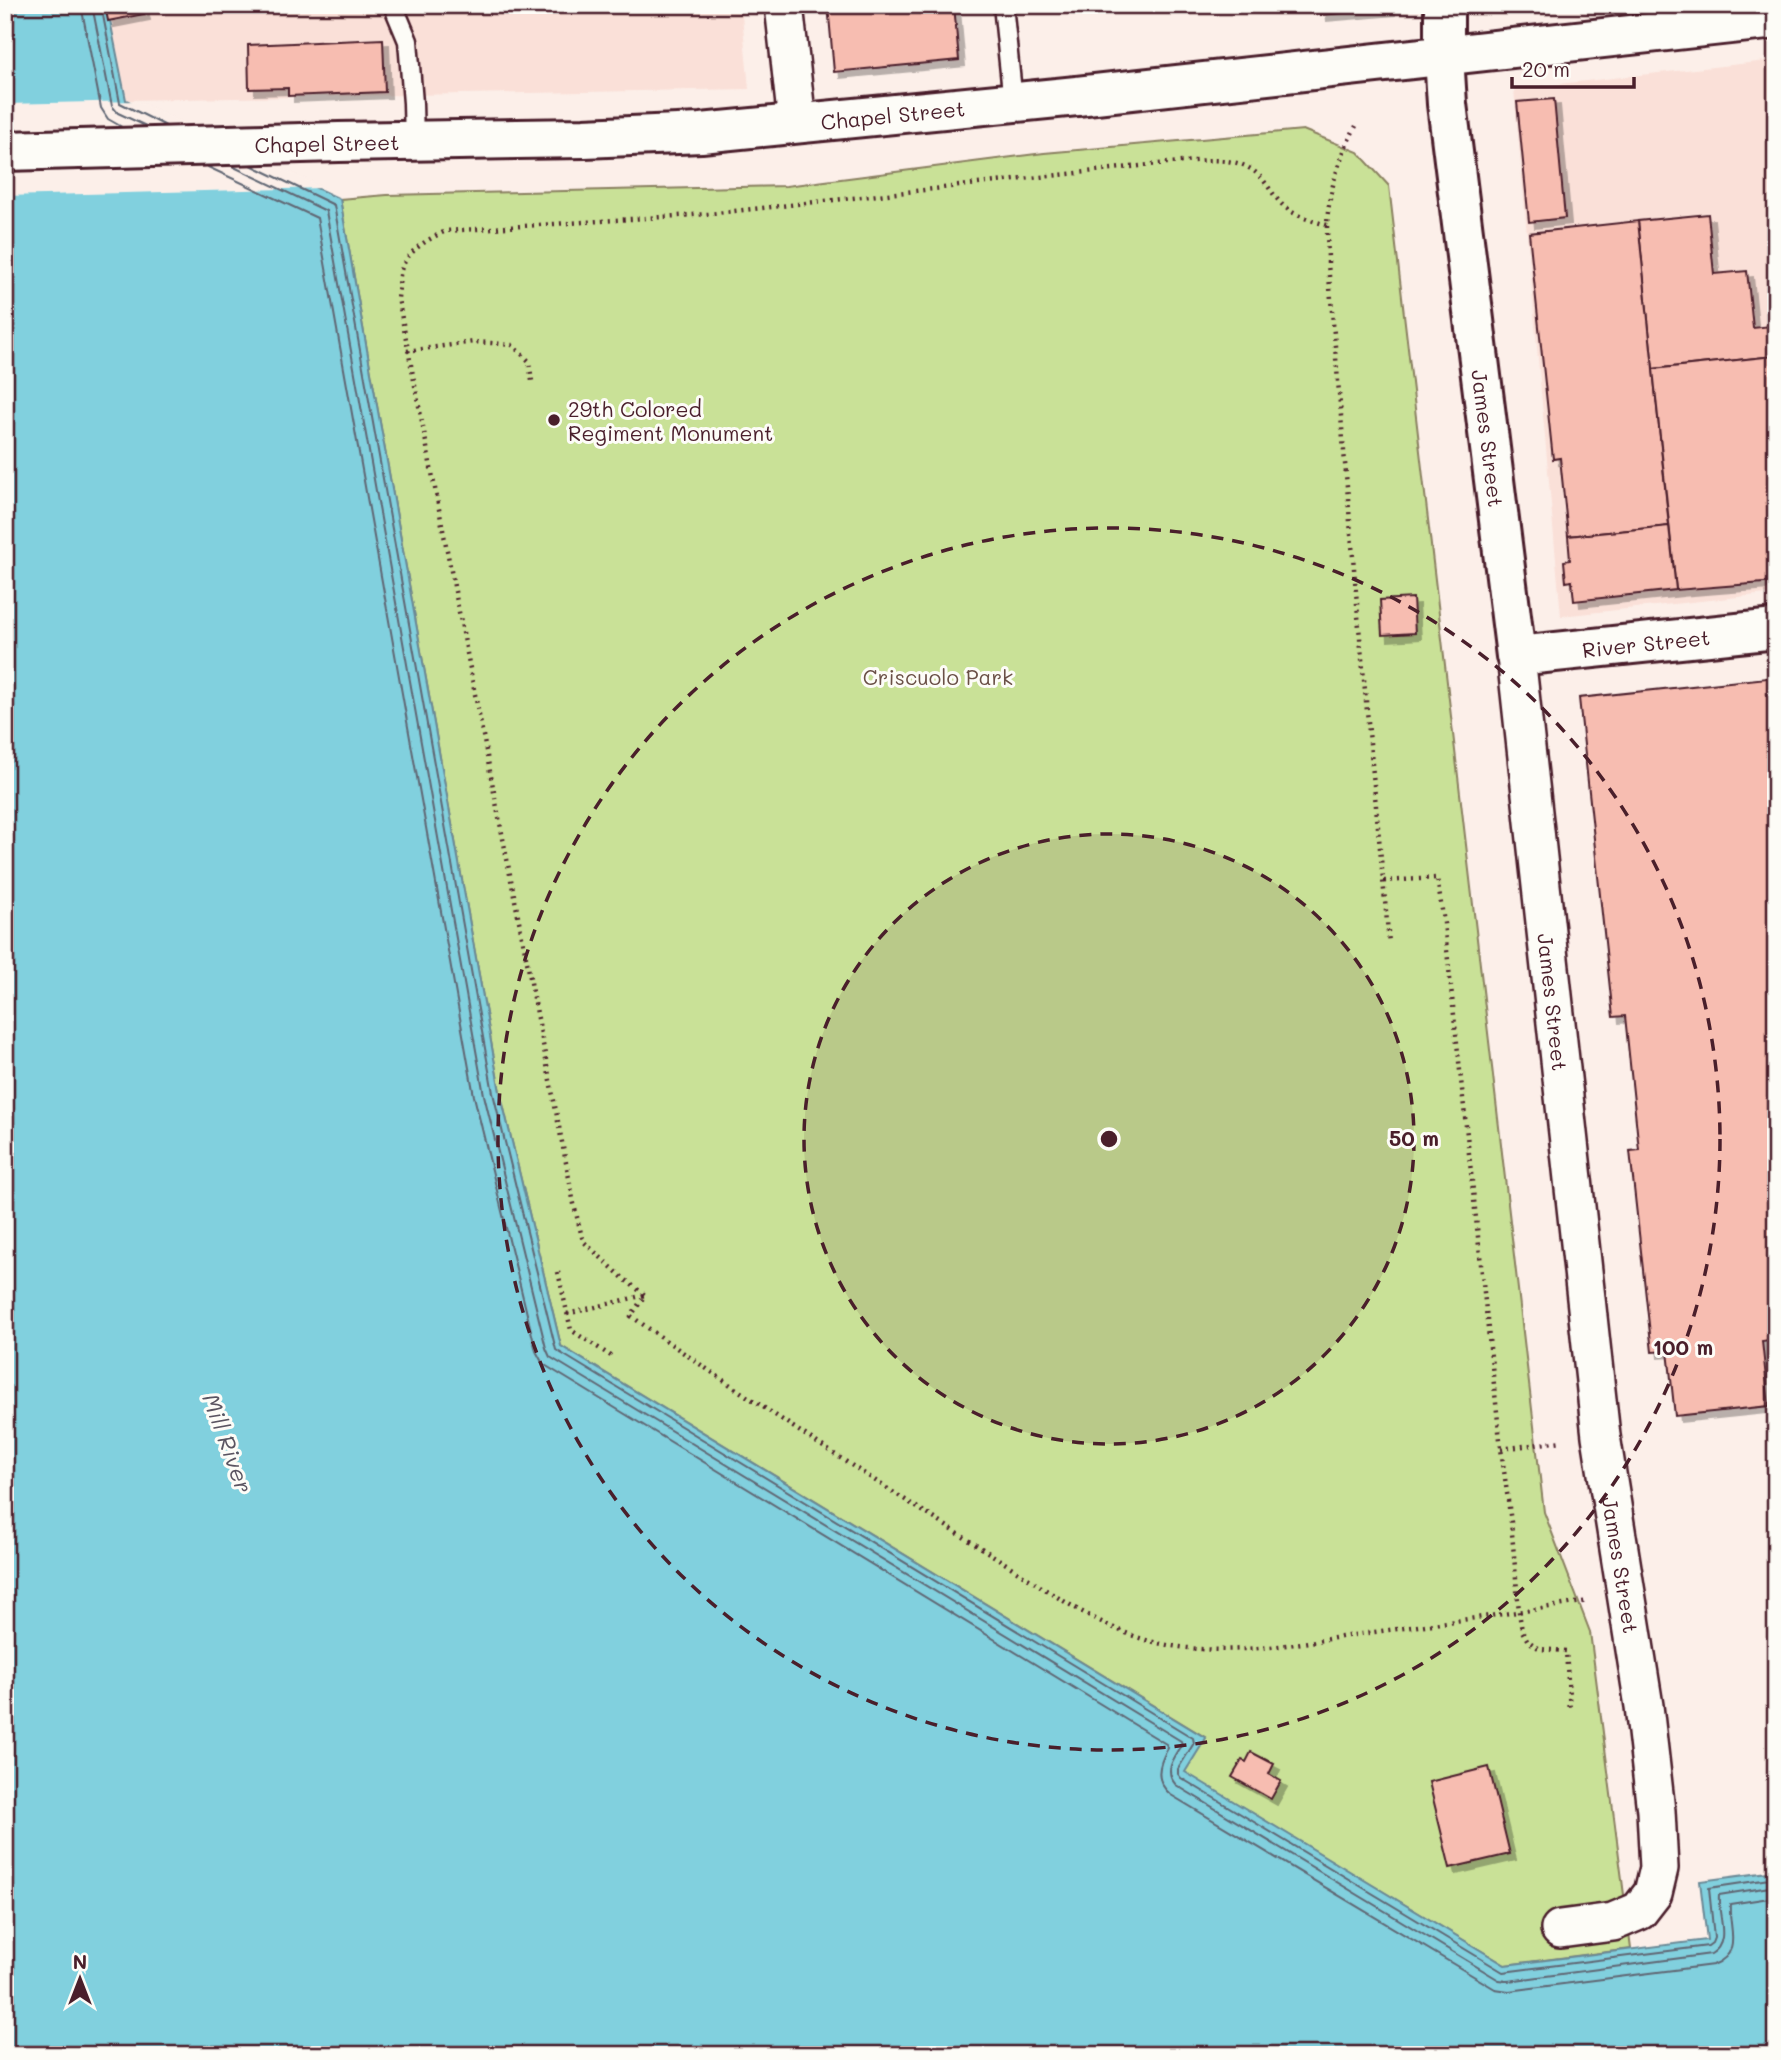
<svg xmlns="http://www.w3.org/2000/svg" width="1781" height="2060" font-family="Mali,sans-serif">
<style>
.built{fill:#fae0d8}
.green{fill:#c9e197;stroke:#8a8061;stroke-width:2}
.water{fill:#81d0de;stroke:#6b8996;stroke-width:2}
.pier{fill:#fcefe9}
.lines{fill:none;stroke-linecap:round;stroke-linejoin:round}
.shore{stroke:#606673;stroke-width:2}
.building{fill:#f7bdb1;stroke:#4a1f2b;stroke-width:2;filter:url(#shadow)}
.lane-casing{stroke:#4a1f2b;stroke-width:23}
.street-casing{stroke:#4a1f2b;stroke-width:42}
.secondary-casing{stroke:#4a1f2b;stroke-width:44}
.path{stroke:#4a1f2b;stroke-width:4.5;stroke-dasharray:2 5;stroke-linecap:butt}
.lane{stroke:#fdfcf7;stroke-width:18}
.street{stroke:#fdfcf7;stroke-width:37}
.secondary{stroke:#fdfcf7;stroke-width:38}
.ring{fill:none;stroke:#4a1f2b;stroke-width:3.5;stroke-dasharray:12 9}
.poi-dot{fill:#4a1f2b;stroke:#fdfcf7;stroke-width:2.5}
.labels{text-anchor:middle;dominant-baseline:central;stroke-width:6;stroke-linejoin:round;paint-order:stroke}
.street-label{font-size:21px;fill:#4a1f2b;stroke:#fdfcf7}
.poi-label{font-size:21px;fill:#4a1f2b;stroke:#fdfcf7;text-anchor:start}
.park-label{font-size:21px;fill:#6a5046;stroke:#fdfcf7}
.water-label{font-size:23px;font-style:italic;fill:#5a5461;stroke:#fdfcf7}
.centre{fill:#4a1f2b;stroke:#fdfcf7;stroke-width:3.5}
.ring-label{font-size:21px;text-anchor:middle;font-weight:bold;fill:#4a1f2b;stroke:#fdfcf7;stroke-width:6;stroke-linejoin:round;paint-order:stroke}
</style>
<defs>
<filter id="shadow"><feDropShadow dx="6" dy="6" stdDeviation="0" flood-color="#0004"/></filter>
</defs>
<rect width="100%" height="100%" fill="#fcefe9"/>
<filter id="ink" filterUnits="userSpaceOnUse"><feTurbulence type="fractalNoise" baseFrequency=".0143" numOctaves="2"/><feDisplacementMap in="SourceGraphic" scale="14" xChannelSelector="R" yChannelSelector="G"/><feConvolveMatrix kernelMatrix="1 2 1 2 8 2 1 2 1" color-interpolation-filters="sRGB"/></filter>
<g filter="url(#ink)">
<g class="built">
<path d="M 107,5 L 741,5 L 749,89 L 126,100 Z"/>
<path d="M 1776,60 L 1776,593 L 1561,616 L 1514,89 Z"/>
</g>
<path class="green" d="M 1303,130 L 1358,152 L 1389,186 L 1544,1512 L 1590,1632 L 1631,1949 L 1505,1965 L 1184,1772 L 1205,1737 L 561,1346 L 500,1092 L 340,199 L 387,195 L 786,186 L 1044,153 Z"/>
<path class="water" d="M 5,5 L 107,5 L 126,100 L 340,199 L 500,1092 L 561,1346 L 1206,1738 L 1185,1772 L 1505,1965 L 1707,1940 L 1700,1881 L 1776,1871 L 1776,2055 L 5,2055 Z"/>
<path class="pier" d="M 137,101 L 324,188 L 5,196 L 5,104 Z"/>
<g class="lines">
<g class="shore">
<path d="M 81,5 L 101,108 L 108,119 L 122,127"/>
<path d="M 92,5 L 112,106 L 118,113 L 146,126"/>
<path d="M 101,5 L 120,103 L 166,126"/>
<path d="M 251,165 L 334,205 L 493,1093 L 556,1350 L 1193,1738 L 1194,1743 L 1178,1769 L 1178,1774 L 1181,1778 L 1503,1972 L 1708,1946 L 1712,1943 L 1714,1938 L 1709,1888 L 1776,1878"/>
<path d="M 232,166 L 326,211 L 484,1095 L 546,1348 L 550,1357 L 1181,1741 L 1182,1745 C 1174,1759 1163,1770 1176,1785 L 1499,1980 L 1508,1981 L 1711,1954 C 1732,1942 1717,1914 1719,1895 L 1776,1886"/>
<path d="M 208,167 L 317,218 L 474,1096 L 536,1351 L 543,1364 L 1166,1744 L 1168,1748 C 1158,1765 1154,1781 1171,1795 L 1495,1989 L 1509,1991 L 1713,1965 C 1744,1953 1728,1928 1730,1904 L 1776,1897"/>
</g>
</g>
<g class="building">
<path d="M 105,5 L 142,5 L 144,14 L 108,21 Z"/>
<path d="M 828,5 L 954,5 L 959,60 L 834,72 Z"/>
<path d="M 1320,5 L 1389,5 L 1389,9 L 1321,15 Z"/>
<path d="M 383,39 L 385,92 L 288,96 L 288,88 L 249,89 L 248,45 Z"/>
<path d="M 1554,99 L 1565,218 L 1529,222 L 1517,102 Z"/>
<path d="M 1708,214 L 1714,274 L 1747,271 L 1753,328 L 1771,326 L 1774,356 L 1653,369 L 1638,221 Z"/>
<path d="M 1638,221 L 1669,526 L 1568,536 L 1560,458 L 1553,459 L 1529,233 Z"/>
<path d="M 1774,356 L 1776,372 L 1776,582 L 1676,590 L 1653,369 Z"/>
<path d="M 1669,526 L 1676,590 L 1574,601 L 1572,581 L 1566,582 L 1564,561 L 1570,560 L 1568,536 Z"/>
<path d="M 1413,598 L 1415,633 L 1382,635 L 1380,600 Z"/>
<path d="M 1776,677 L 1776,1339 L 1762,1341 L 1769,1406 L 1675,1416 L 1668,1351 L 1652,1352 L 1630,1151 L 1639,1150 L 1625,1016 L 1613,1017 L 1579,698 Z"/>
<path d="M 1251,1752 L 1274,1764 L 1269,1774 L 1281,1781 L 1271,1799 L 1232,1777 L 1242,1760 L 1246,1762 Z"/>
<path d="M 1489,1767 L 1510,1854 L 1450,1868 L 1429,1782 Z"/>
</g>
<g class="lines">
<defs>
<g id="lane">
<path d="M 393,5 L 408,41 L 413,103 L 414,142"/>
<path d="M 1003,5 L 1013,102"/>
</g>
<g id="street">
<path d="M 784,5 L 797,123"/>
<path id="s1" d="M 1516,656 L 1601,1436 L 1644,1706 L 1656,1811 L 1659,1868 L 1653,1893 L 1639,1911 L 1613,1922 L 1560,1929"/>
</g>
<g id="secondary">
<path id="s2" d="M 1444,5 L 1444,56 L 1447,104 L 1516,656 L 1776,629"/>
<path id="s3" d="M 5,151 L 339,142 L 584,138 L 701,133 L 1077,96 L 1776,19"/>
</g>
</defs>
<use href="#lane" class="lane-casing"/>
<use href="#street" class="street-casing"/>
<use href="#secondary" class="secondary-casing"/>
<g class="path">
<path d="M 1356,126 C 1340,155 1328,193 1327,226 C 1327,239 1328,252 1328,264 L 1359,627 L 1389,943"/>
<path d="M 1327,225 C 1313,221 1298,217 1286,208 C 1272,197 1266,177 1249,168 C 1227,155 1192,162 1167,163 L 708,214 L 446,231 C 428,239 408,250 401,270 C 399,279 399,290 398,298 L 575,1209 L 583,1241 L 623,1278 L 645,1295 L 631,1316 C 748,1399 868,1477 989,1553 C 1042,1586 1100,1631 1162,1644 C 1229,1658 1300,1643 1367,1633 C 1441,1623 1514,1613 1588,1601"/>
<path d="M 407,351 L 474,342 L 491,343 L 512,345 L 529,361 L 532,381"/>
<path d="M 1384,881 L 1437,878 L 1444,923 L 1501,1449 L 1511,1522 L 1519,1612 L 1522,1631 L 1528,1641 L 1540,1649 L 1566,1651 L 1570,1711"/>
<path d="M 558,1272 L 571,1330 L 614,1358"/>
<path d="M 567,1314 L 645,1295"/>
<path d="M 1501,1449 L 1562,1441"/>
</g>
<use href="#lane" class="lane"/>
<use href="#street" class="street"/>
<use href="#secondary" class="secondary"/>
</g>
</g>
<circle cx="1109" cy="1139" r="305" fill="#4a1f2b" fill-opacity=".12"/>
<g class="ring">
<circle cx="1109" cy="1139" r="305"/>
<circle cx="1109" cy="1139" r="611"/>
</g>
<circle class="poi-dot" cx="554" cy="420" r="7"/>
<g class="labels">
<g class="street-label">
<text stroke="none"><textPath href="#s3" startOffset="889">Chapel Street</textPath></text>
<text stroke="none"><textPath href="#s3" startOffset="322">Chapel Street</textPath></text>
<text stroke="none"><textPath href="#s2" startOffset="436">James Street</textPath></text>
<text stroke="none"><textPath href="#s2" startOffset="786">River Street</textPath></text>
<text stroke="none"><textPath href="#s1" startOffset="348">James Street</textPath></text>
<text stroke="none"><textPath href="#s1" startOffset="915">James Street</textPath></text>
</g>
<g class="poi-label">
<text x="568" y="408">29th Colored<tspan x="568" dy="24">Regiment Monument</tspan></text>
</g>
<g class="park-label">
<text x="938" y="676">Criscuolo Park</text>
</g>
<g class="water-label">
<text transform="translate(228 1443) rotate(70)">Mill River</text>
</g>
</g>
<circle cx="1109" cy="1139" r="10" class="centre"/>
<g class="ring-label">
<text x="1414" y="1146">50 m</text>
<text x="1683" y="1355">100 m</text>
</g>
<rect width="1781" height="2060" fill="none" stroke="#fdfcf7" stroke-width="28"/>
<rect x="14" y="14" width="1753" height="2032" fill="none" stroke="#4a1f2b" stroke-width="2.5" filter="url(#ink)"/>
<g transform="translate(80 1979)" stroke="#fdfcf7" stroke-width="5" paint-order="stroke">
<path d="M0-5L12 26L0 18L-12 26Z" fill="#4a1f2b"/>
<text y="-10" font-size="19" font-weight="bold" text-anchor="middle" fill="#4a1f2b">N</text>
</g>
<path d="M1512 77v10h122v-10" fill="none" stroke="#4a1f2b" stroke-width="3.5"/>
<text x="1522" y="77" font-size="21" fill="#4a1f2b" stroke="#fdfcf7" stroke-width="5" paint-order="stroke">20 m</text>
</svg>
